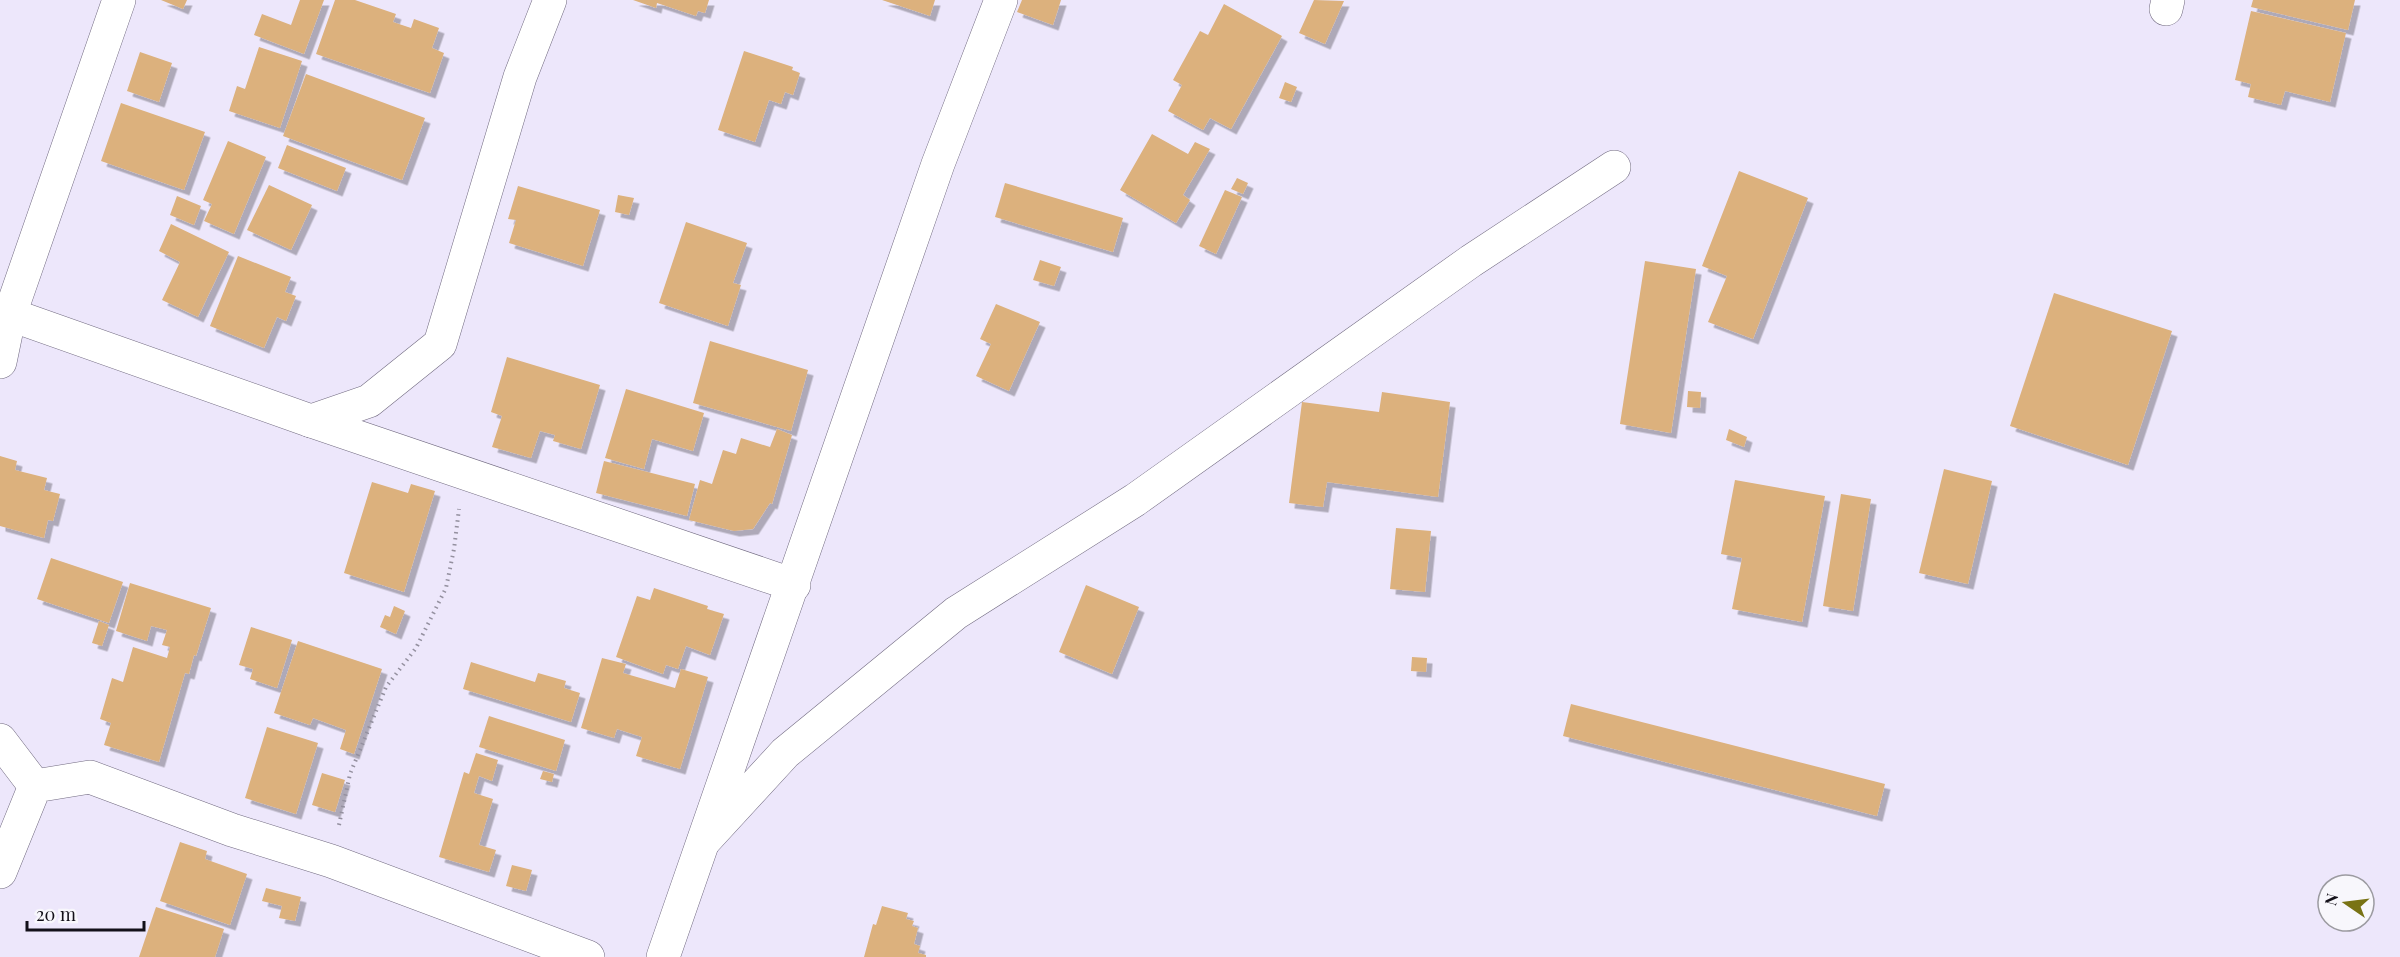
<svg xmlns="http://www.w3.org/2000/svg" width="2400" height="957" font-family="'Playfair Display',serif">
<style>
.building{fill:#dcb17d;filter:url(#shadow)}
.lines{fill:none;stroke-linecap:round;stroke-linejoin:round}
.street-casing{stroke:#726b81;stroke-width:34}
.path{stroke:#94909f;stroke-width:4;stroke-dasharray:1.5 4.5;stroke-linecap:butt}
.street{stroke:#fff;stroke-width:33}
</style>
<defs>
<filter id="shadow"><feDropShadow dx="5.5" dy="5.5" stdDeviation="0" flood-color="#0004"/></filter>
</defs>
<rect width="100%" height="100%" fill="#ede7fb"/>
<g class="building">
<path d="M 161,0 L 187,0 L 183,9 Z"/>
<path d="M 300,0 L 324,0 L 304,54 L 254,35 L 262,14 L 291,25 Z"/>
<path d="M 335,0 L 355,0 L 396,14 L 393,22 L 411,28 L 414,19 L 439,28 L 432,48 L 444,53 L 430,93 L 316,54 Z"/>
<path d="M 633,0 L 709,0 L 705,13 L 698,11 L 696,16 L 657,3 L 656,8 Z"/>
<path d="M 882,0 L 935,0 L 930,16 Z"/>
<path d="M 1022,0 L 1061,0 L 1053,25 L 1017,12 Z"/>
<path d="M 1314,0 L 1344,1 L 1325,44 L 1299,33 Z"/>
<path d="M 2253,0 L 2355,0 L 2348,30 L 2251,7 Z"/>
<path d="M 1224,4 L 1282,36 L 1231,129 L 1210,118 L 1203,130 L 1168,111 L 1182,85 L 1173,80 L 1200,31 L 1208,35 Z"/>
<path d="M 2251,11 L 2346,33 L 2330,102 L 2285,91 L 2281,105 L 2248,97 L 2251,84 L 2235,80 Z"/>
<path d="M 259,47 L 302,61 L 280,128 L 229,111 L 237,86 L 245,89 Z"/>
<path d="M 744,51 L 793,67 L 792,70 L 800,73 L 793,95 L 785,92 L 781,104 L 769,100 L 755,142 L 718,130 Z"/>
<path d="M 140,52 L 172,63 L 159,102 L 127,91 Z"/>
<path d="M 306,74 L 425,118 L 402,180 L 283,136 Z"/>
<path d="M 1285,82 L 1297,87 L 1291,102 L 1279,98 Z"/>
<path d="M 121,103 L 205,132 L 184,190 L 101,161 Z"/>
<path d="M 1152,134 L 1188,154 L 1195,142 L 1210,149 L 1183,195 L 1190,200 L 1176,223 L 1120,190 Z"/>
<path d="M 228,141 L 266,157 L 234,234 L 204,221 L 212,204 L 203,200 Z"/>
<path d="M 287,145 L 346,168 L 337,191 L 278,168 Z"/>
<path d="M 1739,171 L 1808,198 L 1753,339 L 1708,322 L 1727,276 L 1702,266 Z"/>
<path d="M 1237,178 L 1248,183 L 1243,194 L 1231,189 Z"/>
<path d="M 1005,183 L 1123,218 L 1113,252 L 995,217 Z"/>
<path d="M 269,185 L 312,205 L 291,250 L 247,230 Z"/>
<path d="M 518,186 L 600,210 L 583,266 L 509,243 L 516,220 L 508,219 Z"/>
<path d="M 1225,190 L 1242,197 L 1216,254 L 1199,246 Z"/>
<path d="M 618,195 L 634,198 L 629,215 L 615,212 Z"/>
<path d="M 177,196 L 201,206 L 194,225 L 170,215 Z"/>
<path d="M 686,222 L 747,243 L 733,283 L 741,285 L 728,326 L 659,303 Z"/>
<path d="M 171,224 L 229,252 L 198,317 L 162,300 L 180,262 L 159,251 Z"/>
<path d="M 238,256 L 291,277 L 285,292 L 296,296 L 286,321 L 277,317 L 264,348 L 210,326 Z"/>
<path d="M 1040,260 L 1061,267 L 1054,286 L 1033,280 Z"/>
<path d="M 1645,261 L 1696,269 L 1671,433 L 1620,424 Z"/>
<path d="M 2054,293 L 2172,331 L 2128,465 L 2010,426 Z"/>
<path d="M 996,304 L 1040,322 L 1009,391 L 976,376 L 991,344 L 980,339 Z"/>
<path d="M 710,341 L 808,370 L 791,431 L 693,403 Z"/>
<path d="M 507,357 L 600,385 L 581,449 L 553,441 L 555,435 L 540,431 L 531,458 L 492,447 L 502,416 L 491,412 Z"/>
<path d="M 626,389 L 704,413 L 693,451 L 652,439 L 644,469 L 605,458 Z"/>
<path d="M 1688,391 L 1701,392 L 1700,408 L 1687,407 Z"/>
<path d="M 1382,392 L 1450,402 L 1438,497 L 1327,482 L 1323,507 L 1289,503 L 1302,402 L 1379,412 Z"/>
<path d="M 777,429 L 792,435 L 772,504 L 770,503 L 753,529 L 734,531 L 689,520 L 700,480 L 712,484 L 723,450 L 736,454 L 741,438 L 770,447 Z"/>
<path d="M 1729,429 L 1747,437 L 1744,447 L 1726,440 Z"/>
<path d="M 0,456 L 17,461 L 15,470 L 47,478 L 44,490 L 60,494 L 53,521 L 48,520 L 44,538 L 0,526 Z"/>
<path d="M 604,461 L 695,484 L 687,516 L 596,493 Z"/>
<path d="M 1944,469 L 1992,481 L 1968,584 L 1919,573 Z"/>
<path d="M 1735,480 L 1825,496 L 1802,622 L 1732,609 L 1742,558 L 1721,554 Z"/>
<path d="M 372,482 L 408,493 L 411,484 L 435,491 L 404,592 L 344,573 Z"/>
<path d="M 1841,494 L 1871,499 L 1853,611 L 1823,606 Z"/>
<path d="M 1396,528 L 1431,531 L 1425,592 L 1390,589 Z"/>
<path d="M 51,558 L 123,582 L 109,623 L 37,599 Z"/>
<path d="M 130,583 L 211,608 L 196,656 L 194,655 L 189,674 L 185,673 L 159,762 L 104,745 L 111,723 L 100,719 L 112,678 L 123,682 L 133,647 L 167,658 L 170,647 L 162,645 L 167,630 L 151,626 L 147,641 L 116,631 Z"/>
<path d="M 1086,585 L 1139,607 L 1112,674 L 1059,652 Z"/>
<path d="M 654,588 L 708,606 L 707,609 L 724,614 L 710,655 L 686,646 L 678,669 L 666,665 L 663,674 L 616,657 L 637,596 L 650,600 Z"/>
<path d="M 394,606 L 405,611 L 396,634 L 380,627 L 385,615 L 390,617 Z"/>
<path d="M 99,621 L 109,625 L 102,646 L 92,643 Z"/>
<path d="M 251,627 L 292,640 L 277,688 L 250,679 L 253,669 L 239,665 Z"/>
<path d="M 298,641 L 382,669 L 354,754 L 340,749 L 346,730 L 313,718 L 310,725 L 274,713 Z"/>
<path d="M 1412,657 L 1427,658 L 1426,672 L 1411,671 Z"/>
<path d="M 602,658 L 626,664 L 623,673 L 675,688 L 681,669 L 708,677 L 680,769 L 636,756 L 642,737 L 617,729 L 614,738 L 581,728 Z"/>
<path d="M 471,662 L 535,682 L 538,673 L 566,681 L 564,688 L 580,693 L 571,722 L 463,689 Z"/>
<path d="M 1571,704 L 1885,784 L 1877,816 L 1563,736 Z"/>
<path d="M 489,716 L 565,740 L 556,771 L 479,747 Z"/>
<path d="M 267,727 L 318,743 L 296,814 L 245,798 Z"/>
<path d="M 476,753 L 498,760 L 492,781 L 479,776 L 474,793 L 493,799 L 479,845 L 496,850 L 489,872 L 439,857 L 464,772 L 469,774 Z"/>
<path d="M 543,771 L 554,774 L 552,782 L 540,779 Z"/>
<path d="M 322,773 L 345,780 L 335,812 L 312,805 Z"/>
<path d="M 180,842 L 207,851 L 205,859 L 247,874 L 230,925 L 160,901 Z"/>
<path d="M 512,865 L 532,870 L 526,891 L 506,886 Z"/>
<path d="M 266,888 L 301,897 L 295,921 L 279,918 L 282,906 L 262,901 Z"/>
<path d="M 882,906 L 908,913 L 906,919 L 914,921 L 912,926 L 918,928 L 914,944 L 920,946 L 918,953 L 926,955 L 926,957 L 864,957 L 873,924 L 876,925 Z"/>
<path d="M 156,907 L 224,929 L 215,957 L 139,957 Z"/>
</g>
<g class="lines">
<defs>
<g id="street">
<path d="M 2166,9 L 2168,0"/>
<path d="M 0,311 L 311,421 L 369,401 L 440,344 L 520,77 L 550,0"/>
<path d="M 0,362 L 10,314 L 119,0"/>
<path d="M 311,421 L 794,585"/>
<path d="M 0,740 L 35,786"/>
<path d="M 705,840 L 785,753 L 956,613 L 1135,500 L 1471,261 L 1614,167"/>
<path d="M 0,872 L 35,786 L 90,777 L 232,830 L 331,861 L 588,957"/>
<path d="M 663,957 L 938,164 L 1001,0"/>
</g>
</defs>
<use href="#street" class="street-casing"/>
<path class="path" d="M 339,825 L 350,774 L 386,687 L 416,648 L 446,588 L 454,549 L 459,509"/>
<use href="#street" class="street"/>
</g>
<g transform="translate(2346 903) rotate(284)"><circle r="28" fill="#f8f7fc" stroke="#9c9ba1" stroke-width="1.5"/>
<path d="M0-4.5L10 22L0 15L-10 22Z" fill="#797315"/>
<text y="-9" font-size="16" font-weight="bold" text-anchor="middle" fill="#131019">N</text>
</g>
<path d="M27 921v9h117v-9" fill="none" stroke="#131019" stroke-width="3"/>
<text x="36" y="921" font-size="18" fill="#131019" stroke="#f8f7fc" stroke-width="4.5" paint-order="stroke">20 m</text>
</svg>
